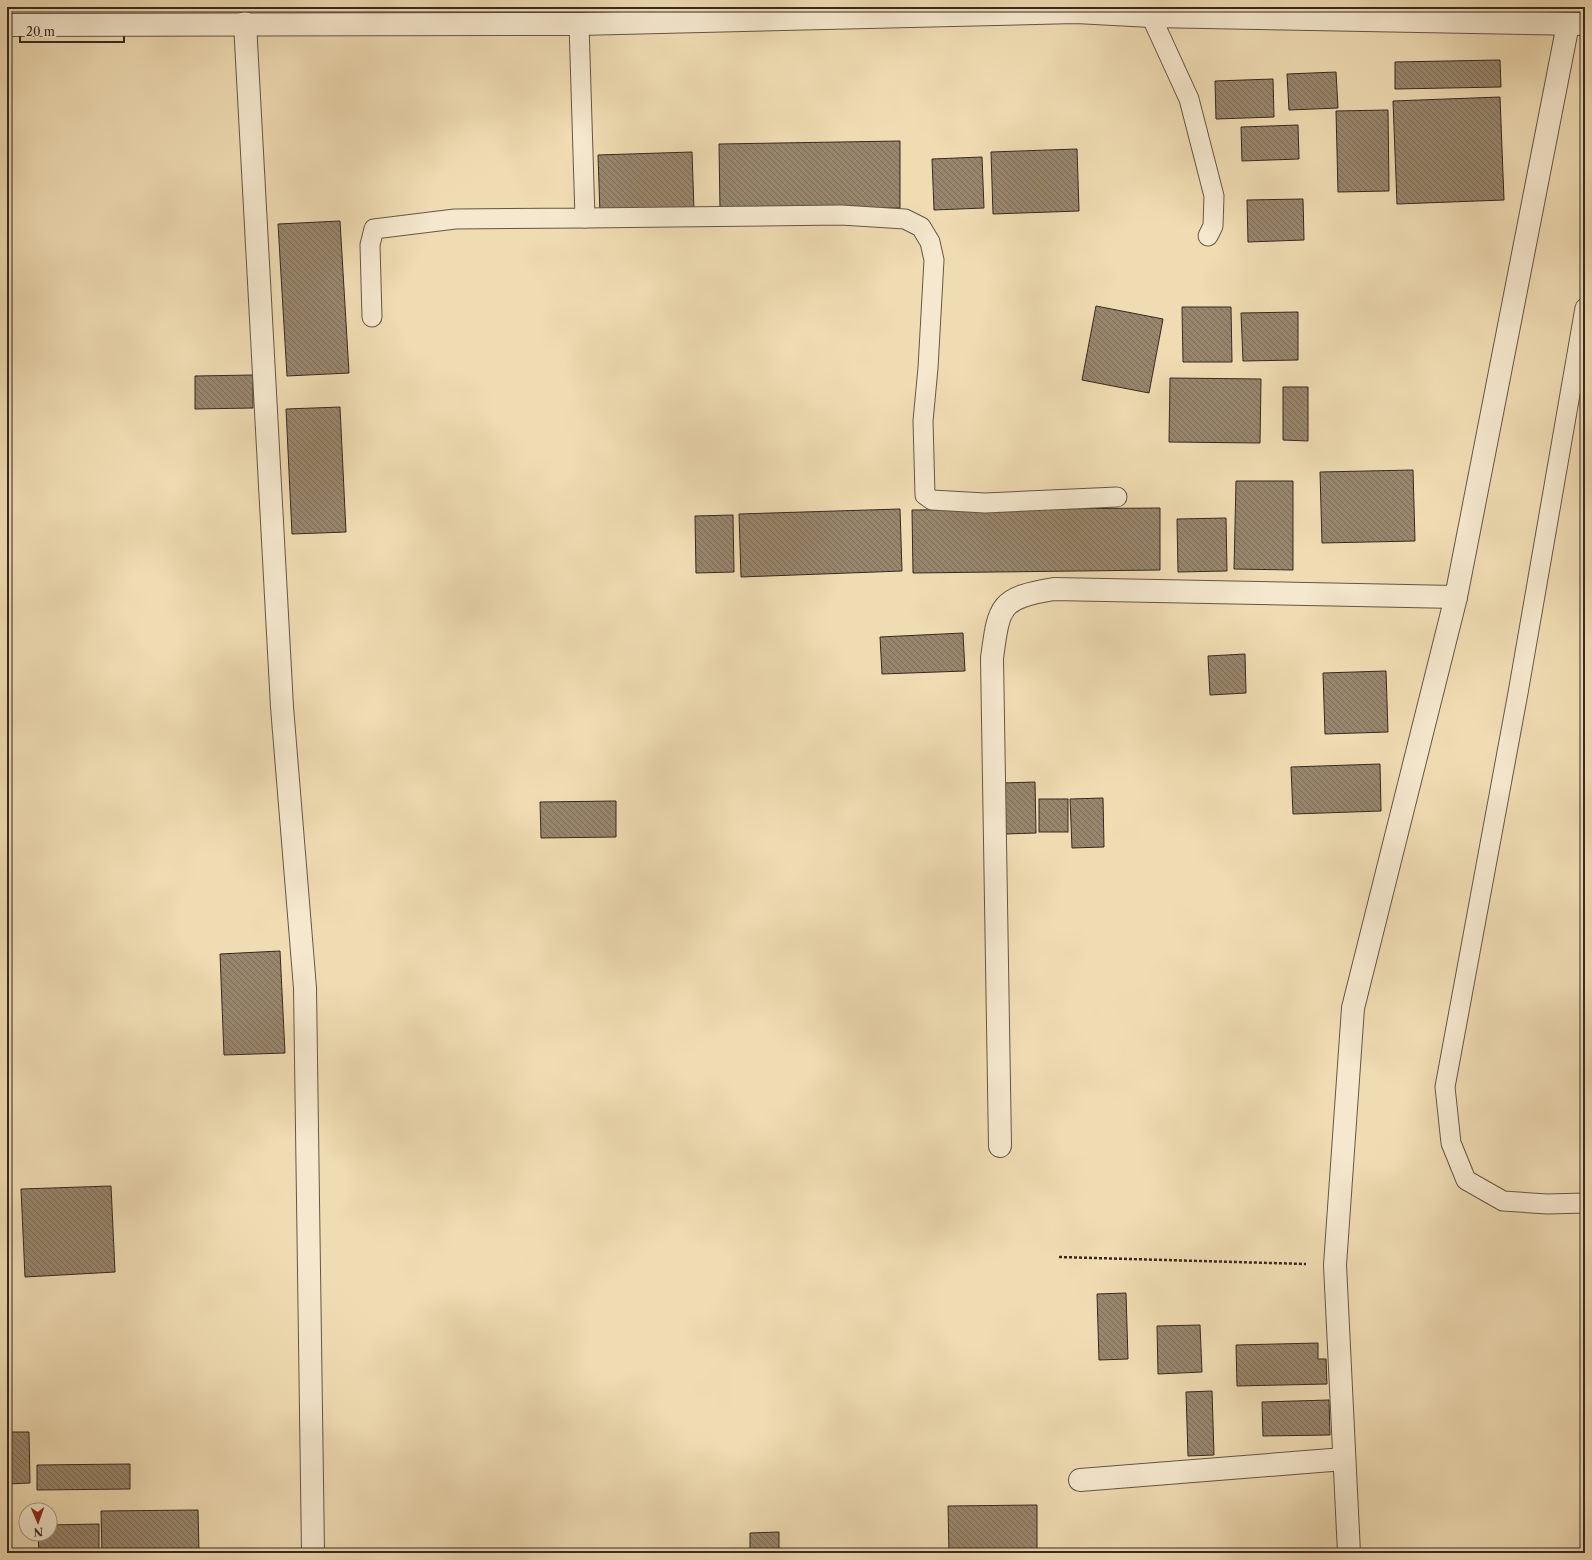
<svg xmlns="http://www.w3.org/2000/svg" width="1592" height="1560" font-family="'Libre Caslon Text',serif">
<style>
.building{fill:url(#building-back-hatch);stroke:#372921}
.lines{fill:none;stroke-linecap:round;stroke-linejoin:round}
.service-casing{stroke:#655646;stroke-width:21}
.minor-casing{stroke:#655646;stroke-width:24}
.path{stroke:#372921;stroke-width:2.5;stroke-dasharray:3 2;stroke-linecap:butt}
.service{stroke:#f5e8ce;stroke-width:19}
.minor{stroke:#f5e8ce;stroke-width:22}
</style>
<defs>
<pattern id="building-back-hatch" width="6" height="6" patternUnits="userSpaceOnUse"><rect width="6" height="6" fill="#97866d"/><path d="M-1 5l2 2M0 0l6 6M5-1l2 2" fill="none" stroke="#7c6e59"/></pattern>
</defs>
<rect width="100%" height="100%" fill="#f0dcb3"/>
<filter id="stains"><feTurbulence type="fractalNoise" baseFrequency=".005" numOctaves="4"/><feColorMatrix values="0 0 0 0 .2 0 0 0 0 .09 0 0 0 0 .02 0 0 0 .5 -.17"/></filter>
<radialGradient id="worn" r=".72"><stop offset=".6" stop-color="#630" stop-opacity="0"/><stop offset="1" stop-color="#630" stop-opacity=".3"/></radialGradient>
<g class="building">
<path d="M 1500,60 L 1501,87 L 1395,89 L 1395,62 Z"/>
<path d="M 1336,72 L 1338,108 L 1289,110 L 1287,74 Z"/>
<path d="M 1273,79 L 1274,117 L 1216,119 L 1215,81 Z"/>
<path d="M 1500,97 L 1504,200 L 1397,204 L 1393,101 Z"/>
<path d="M 1388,110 L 1389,191 L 1338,192 L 1336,111 Z"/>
<path d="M 1298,125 L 1299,159 L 1242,161 L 1241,127 Z"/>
<path d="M 900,141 L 900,208 L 720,210 L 719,144 Z"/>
<path d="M 1077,149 L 1079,211 L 993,214 L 991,152 Z"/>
<path d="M 692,152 L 694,211 L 600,214 L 598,155 Z"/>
<path d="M 982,157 L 984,208 L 934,210 L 932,159 Z"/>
<path d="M 1303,199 L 1304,240 L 1248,242 L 1247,200 Z"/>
<path d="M 340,221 L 349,373 L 287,376 L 278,224 Z"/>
<path d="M 1096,306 L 1163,319 L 1149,393 L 1082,380 Z"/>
<path d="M 1182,307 L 1231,307 L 1232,362 L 1183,362 Z"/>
<path d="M 1298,312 L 1298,360 L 1243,361 L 1241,313 Z"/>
<path d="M 253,375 L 253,408 L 195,409 L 195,376 Z"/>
<path d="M 1170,378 L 1261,379 L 1260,443 L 1169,442 Z"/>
<path d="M 1283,387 L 1308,387 L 1308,441 L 1283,440 Z"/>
<path d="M 340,407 L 346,532 L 292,534 L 286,409 Z"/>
<path d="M 1413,470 L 1415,541 L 1322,543 L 1320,472 Z"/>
<path d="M 1236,481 L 1293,481 L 1293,570 L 1234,569 Z"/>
<path d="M 1160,508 L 1160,570 L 913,573 L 912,510 Z"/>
<path d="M 900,509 L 902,571 L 741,577 L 739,514 Z"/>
<path d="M 733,515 L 734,572 L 696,573 L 695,516 Z"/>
<path d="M 1226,518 L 1227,571 L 1178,572 L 1177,519 Z"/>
<path d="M 963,633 L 965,671 L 882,674 L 880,637 Z"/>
<path d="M 1245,654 L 1246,693 L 1210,695 L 1208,656 Z"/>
<path d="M 1386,671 L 1388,732 L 1325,734 L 1323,673 Z"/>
<path d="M 1380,764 L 1381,811 L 1293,814 L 1291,767 Z"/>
<path d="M 1035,782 L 1036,833 L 1005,834 L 1003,783 Z"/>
<path d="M 1103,798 L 1104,847 L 1072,848 L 1070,799 Z"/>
<rect x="1039" y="799" width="29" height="33"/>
<path d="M 616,801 L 616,837 L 541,838 L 540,802 Z"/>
<path d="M 280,951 L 285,1053 L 224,1055 L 220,954 Z"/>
<path d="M 111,1186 L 115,1272 L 25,1277 L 21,1189 Z"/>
<path d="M 1126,1293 L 1128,1359 L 1099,1360 L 1097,1294 Z"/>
<path d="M 1200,1325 L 1202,1372 L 1158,1374 L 1157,1326 Z"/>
<path d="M 1318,1343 L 1318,1359 L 1326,1359 L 1327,1384 L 1237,1386 L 1236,1345 Z"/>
<path d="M 1212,1391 L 1214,1455 L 1188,1456 L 1186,1392 Z"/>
<path d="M 1329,1400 L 1330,1435 L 1263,1436 L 1262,1402 Z"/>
<path d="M 7,1432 L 29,1432 L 30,1483 L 7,1484 Z"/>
<path d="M 130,1464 L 130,1489 L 37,1490 L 37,1465 Z"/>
<path d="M 1037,1505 L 1037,1553 L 949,1553 L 948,1506 Z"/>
<path d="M 198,1510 L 199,1553 L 102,1553 L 101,1511 Z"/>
<path d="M 99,1524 L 99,1553 L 39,1553 L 38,1534 L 50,1534 L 50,1525 Z"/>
<path d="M 779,1532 L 779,1553 L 750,1553 L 750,1533 Z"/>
</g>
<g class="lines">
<defs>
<g id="service">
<path d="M 1151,16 L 1189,99 L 1214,196 L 1213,226 L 1208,236"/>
<path d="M 585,218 L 841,215 L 905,219 L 921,227 L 930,242 L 934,260 L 928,368 L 923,421 L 925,495 L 932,500 L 985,503 L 1117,497"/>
<path d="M 1585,308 L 1518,693 L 1445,1087 L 1451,1143 L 1466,1180 L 1503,1201 L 1547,1204 L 1585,1203"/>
<path d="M 372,317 L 370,245 L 374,229 L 455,219 L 585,218 L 579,24"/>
</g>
<g id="minor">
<path d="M 245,23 L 282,707 L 305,988 L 313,1553"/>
<path d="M 7,25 L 579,24 L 1076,12 L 1151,16 L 1585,24"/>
<path d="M 1000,1146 L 992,658 C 999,606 999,598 1054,589 L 1456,597"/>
<path d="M 1080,1480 L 1344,1459"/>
<path d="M 1349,1553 L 1335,1265 L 1353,1008 L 1456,597 L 1568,24"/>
</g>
</defs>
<use href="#service" class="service-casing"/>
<use href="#minor" class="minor-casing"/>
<path class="path" d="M 1059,1257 L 1306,1264"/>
<use href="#service" class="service"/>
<use href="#minor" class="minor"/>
</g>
<rect width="1592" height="1560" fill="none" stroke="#f0dcb3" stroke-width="24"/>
<rect x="8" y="8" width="1576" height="1544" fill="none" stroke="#372921" stroke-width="2"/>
<rect x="12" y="12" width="1568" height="1536" fill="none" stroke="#372921"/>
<g transform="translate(38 1522) rotate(178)"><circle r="19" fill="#f5e8ce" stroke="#a99c89"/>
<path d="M0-3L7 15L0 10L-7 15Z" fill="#8f2418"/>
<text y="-6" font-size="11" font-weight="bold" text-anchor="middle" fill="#372921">N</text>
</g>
<path d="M20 36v6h104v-6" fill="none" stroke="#372921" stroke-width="2"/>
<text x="26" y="36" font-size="12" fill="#372921" stroke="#f5e8ce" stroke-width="3" paint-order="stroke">20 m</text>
<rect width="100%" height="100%" filter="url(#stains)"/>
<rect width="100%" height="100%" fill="url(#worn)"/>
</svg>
